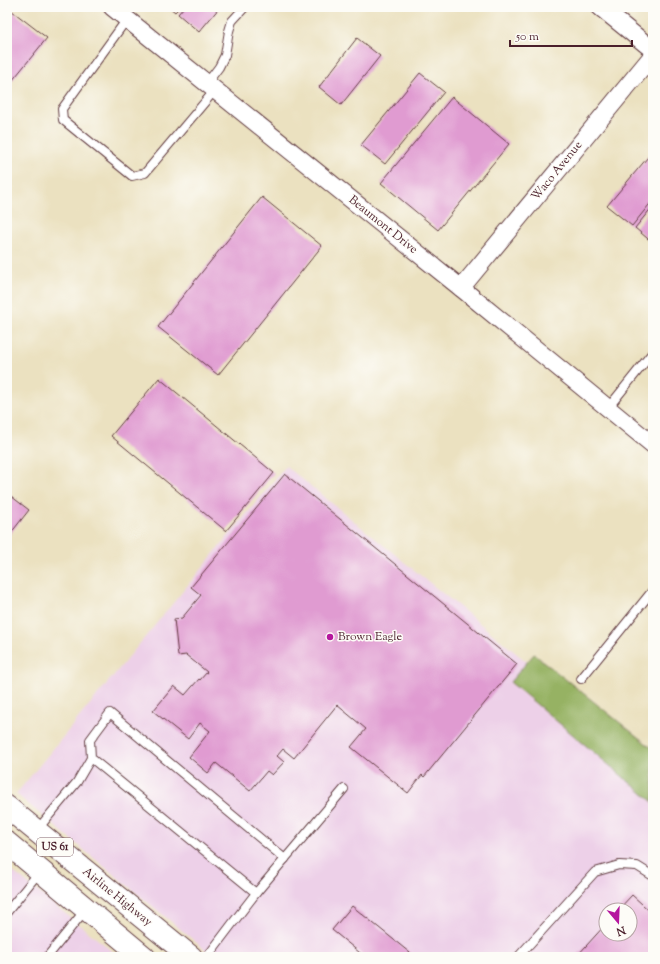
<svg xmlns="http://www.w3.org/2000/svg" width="660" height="964" font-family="'Sorts Mill Goudy',serif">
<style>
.built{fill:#edd0e8;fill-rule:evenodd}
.forest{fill:#96b264;stroke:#706848}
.building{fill:#e09bd1}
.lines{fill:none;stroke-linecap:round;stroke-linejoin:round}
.lane-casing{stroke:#623c41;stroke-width:10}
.street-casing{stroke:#623c41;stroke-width:19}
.highway-casing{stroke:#623c41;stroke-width:24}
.lane{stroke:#fff;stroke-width:8}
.street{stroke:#fff;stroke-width:17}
.highway{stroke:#fff;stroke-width:22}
.poi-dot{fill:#b5179e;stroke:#fdfcf7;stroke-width:1.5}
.labels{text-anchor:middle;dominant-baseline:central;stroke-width:3;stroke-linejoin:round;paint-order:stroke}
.shield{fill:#fdfcf7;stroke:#806168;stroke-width:1}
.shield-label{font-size:11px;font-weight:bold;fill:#4a1f2b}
.street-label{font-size:12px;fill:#4a1f2b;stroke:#fdfcf7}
.poi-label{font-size:12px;fill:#4a1f2b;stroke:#fdfcf7;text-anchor:start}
</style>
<rect width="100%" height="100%" fill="#fdfcf7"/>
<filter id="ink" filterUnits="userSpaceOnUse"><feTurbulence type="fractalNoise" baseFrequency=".025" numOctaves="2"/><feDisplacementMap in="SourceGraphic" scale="8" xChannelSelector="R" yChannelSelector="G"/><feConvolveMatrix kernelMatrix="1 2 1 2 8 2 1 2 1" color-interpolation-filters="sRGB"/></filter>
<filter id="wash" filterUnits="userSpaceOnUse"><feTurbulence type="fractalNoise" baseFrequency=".012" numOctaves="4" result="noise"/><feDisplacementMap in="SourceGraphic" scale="16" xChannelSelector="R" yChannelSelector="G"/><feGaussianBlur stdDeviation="0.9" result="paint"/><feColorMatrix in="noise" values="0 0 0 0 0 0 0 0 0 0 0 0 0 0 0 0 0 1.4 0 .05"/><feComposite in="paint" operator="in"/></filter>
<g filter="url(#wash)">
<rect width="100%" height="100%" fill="#ebe1c0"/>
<g class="built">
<path d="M 286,466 L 527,662 L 510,683 L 653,802 L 653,957 L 214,957 L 16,794 ZM 606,910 L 630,910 L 630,934 L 606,934 Z"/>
<path d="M 7,867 L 111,950 L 119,957 L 7,957 Z"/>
</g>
<path class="forest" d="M 534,654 L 653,749 L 653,802 L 510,682 Z"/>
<g id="blocks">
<g class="building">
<path d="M 7,7 L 47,38 L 7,87 Z"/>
<path d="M 169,7 L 180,7 L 175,12 Z"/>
<path d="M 184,7 L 220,7 L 199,32 L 178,14 Z"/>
<path d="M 357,38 L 380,56 L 341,105 L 319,87 Z"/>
<path d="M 420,73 L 444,92 L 385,164 L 361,145 Z"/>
<path d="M 452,97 L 509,144 L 438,230 L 381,183 Z"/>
<path d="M 653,151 L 653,200 L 632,226 L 607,206 Z"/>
<path d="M 262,197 L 322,246 L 218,375 L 158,327 Z"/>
<path d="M 653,206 L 653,243 L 635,228 Z"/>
<path d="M 159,378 L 274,473 L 226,531 L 111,436 Z"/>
<path d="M 285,474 L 517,664 L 424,777 L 422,775 L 408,793 L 351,747 L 366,729 L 337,705 L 294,758 L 283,749 L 277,756 L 284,762 L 272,775 L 267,771 L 250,791 L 216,763 L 208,773 L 189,757 L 210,731 L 200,723 L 188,739 L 153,711 L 174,686 L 185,695 L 199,679 L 200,680 L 207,672 L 186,655 L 178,656 L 174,619 L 182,618 L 201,595 L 191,587 Z"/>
<path d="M 7,493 L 29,510 L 7,538 Z"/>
<path d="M 632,895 L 653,914 L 653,957 L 576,957 L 606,924 L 606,934 L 630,934 L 630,910 L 618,910 Z"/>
<path d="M 352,906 L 415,957 L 365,957 L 332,930 Z"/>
</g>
</g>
</g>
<g filter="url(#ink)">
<use href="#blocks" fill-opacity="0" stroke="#623c41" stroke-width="1"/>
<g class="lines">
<defs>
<g id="lane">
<path d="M 127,19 L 62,109 L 63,120 L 132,176 L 145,173 L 215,90"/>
<path d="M 207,83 L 219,67 L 225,55 L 229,31 L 232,21 L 245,7"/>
<path d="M 608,408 L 653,352"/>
<path d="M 581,679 L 653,590"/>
<path d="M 91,758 L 90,740 L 110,713 L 285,859"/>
<path d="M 37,830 L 77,782 L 91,758 L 256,893 L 232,924 L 207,957"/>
<path d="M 256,893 L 344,789"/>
<path d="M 7,912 L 40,871"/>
<path d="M 47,957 L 86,909"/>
<path d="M 518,957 L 595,872 L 619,865 L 637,866 L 653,876"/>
</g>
<g id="street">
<path d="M 112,7 L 461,288 L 653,445"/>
<path d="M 600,7 L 653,50"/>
<path d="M 461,288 L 653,55"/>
</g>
<g id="highway">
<path d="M 7,807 L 191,957"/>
<path d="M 7,843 L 144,957"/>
</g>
</defs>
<use href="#lane" class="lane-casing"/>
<use href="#street" class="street-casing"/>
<use href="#highway" class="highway-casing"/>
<use href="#lane" class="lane"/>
<use href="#street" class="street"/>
<use href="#highway" class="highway"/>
</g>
</g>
<circle class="poi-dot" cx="330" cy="637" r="4"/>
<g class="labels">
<rect class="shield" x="37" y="838" width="36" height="18" rx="3"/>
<g class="shield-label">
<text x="55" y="847">US 61</text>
</g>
<g class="street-label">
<text transform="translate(557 171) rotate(-51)">Waco Avenue</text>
<text transform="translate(383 225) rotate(39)">Beaumont Drive</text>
<text transform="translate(117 897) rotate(39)">Airline Highway</text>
</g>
<g class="poi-label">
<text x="338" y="637">Brown Eagle</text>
</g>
</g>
<rect width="660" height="964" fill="none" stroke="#fdfcf7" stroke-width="24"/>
<g transform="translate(618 922) rotate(161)"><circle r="19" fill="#fdfcf7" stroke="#b5a4a5"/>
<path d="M0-3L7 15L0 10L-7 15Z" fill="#b5179e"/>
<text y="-6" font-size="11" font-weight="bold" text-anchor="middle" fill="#4a1f2b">N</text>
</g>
<path d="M510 40v6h122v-6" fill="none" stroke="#4a1f2b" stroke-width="2"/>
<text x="516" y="40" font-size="12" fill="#4a1f2b" stroke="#fdfcf7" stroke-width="3" paint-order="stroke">50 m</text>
</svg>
